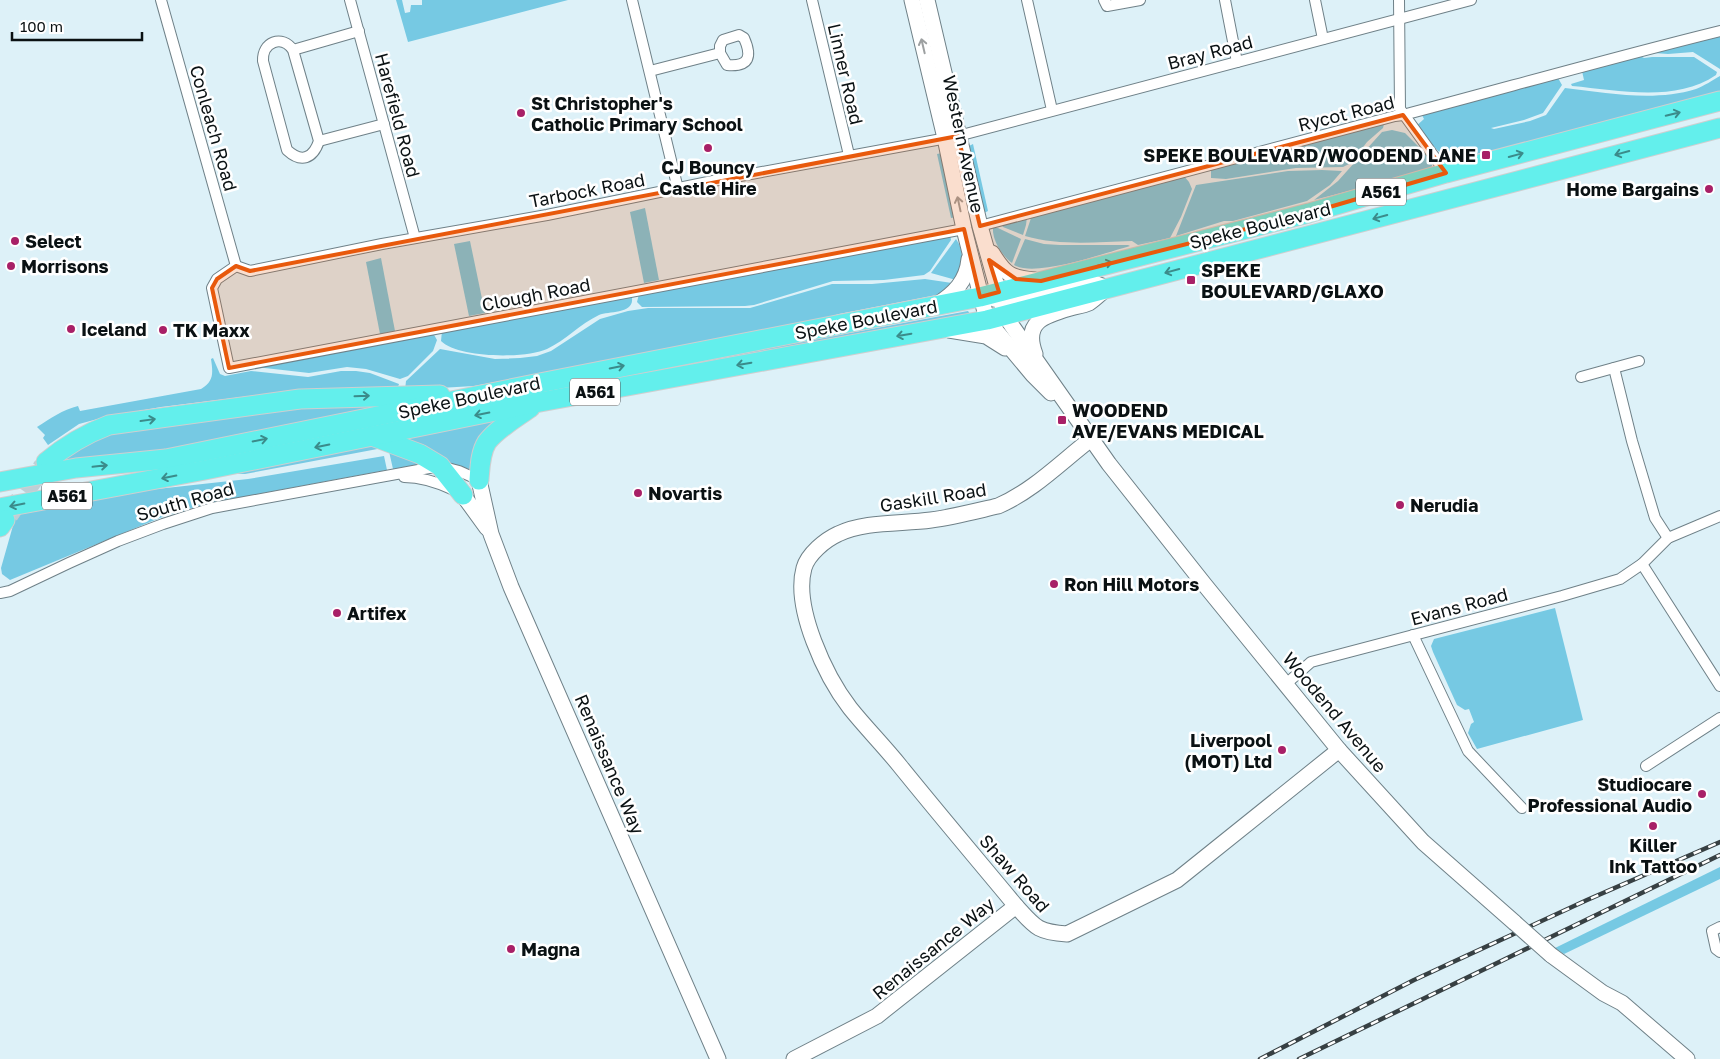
<svg xmlns="http://www.w3.org/2000/svg" width="1720" height="1059" font-family="'Golos Text',sans-serif">
<style>
.green{fill:#76c9e3}
.lines{fill:none;stroke-linecap:round;stroke-linejoin:round}
.highway-tunnel{stroke:#bdcfd6;stroke-width:19;stroke-dasharray:19 9;stroke-linecap:butt}
.street-casing{stroke:#6f8188;stroke-width:12}
.secondary-casing{stroke:#6f8188;stroke-width:17}
.highway-casing{stroke:#cecfd0;stroke-width:21}
.street{stroke:#fff;stroke-width:10}
.secondary{stroke:#fff;stroke-width:15}
.highway{stroke:#63efec;stroke-width:19}
.rail-casing{stroke:#374043;stroke-width:4.5}
.rail{stroke:#fff;stroke-width:2.5;stroke-dasharray:8;stroke-linecap:butt}
.secondary-bridge-casing{stroke:#6f8188;stroke-width:17;stroke-linecap:butt}
.secondary-bridge{stroke:#fff;stroke-width:15}
.oneway{stroke:#9da0a1}
.oneway2{stroke:#3b8b8a}
.marked{fill:#e8590c;fill-opacity:0.2;stroke:#e8590c;stroke-width:4;stroke-linejoin:round}
.poi-dot{fill:#a82067;stroke:#fff;stroke-width:2}
.labels{text-anchor:middle;dominant-baseline:central;stroke-width:5;stroke-linejoin:round;paint-order:stroke}
.shield{fill:#fff;stroke:#54585a;stroke-width:1}
.shield-label{font-size:16px;font-weight:bold;fill:#0a1113}
.street-label{font-size:18px;fill:#0a1113;stroke:#fff}
.poi-label{font-size:18px;font-weight:bold;fill:#0a1113;stroke:#fff;text-anchor:start}
</style>
<rect width="100%" height="100%" fill="#ddf1f8"/>
<g class="green">
<path d="M 396,0 L 402,0 L 405,13 L 410,12 L 411,5 L 422,5 L 422,0 L 568,0 L 408,42 Z"/>
<path d="M 1720,35 L 1720,69 L 1693,52 L 1668,54 L 1654,53 Z"/>
<path d="M 1640,56 L 1644,58 L 1652,57 L 1694,57 L 1717,72 L 1716,75 C 1675,103 1618,90 1572,86 L 1571,84 L 1584,80 L 1582,71 Z"/>
<path d="M 1720,76 L 1720,91 C 1658,113 1591,130 1527,144 C 1501,150 1474,153 1448,161 L 1415,127 L 1424,119 L 1421,113 L 1558,78 L 1562,85 L 1543,113 L 1524,120 L 1491,128 L 1494,129 L 1530,121 L 1546,115 L 1565,88 C 1608,93 1654,102 1696,89 C 1704,86 1713,80 1720,76 Z"/>
<path d="M 1384,124 L 1383,128 L 1367,142 L 1351,163 L 1343,167 L 1296,168 L 1226,179 L 1211,178 L 1211,168 Z"/>
<path d="M 1392,130 L 1405,133 L 1432,160 L 1432,166 L 1430,170 L 1314,200 L 1338,181 L 1382,132 Z"/>
<path d="M 973,144 L 988,211 L 982,214 L 967,147 Z"/>
<path d="M 942,153 L 957,217 L 951,218 L 937,154 Z"/>
<path d="M 1322,170 L 1342,171 L 1330,185 L 1307,201 L 1233,221 L 1224,221 L 1176,236 L 1196,185 L 1288,171 Z"/>
<path d="M 1183,175 L 1189,182 L 1192,189 L 1181,217 L 1170,238 L 1138,245 L 1132,241 C 1096,242 1060,246 1025,236 L 1032,215 Z"/>
<path d="M 645,208 L 659,280 L 644,283 L 630,212 Z"/>
<path d="M 1027,217 L 1026,225 L 1023,235 L 1003,227 L 1001,223 Z"/>
<path d="M 993,228 L 998,228 L 1021,239 L 1012,263 C 1002,256 992,240 993,228 Z"/>
<path d="M 950,234 L 951,240 L 930,271 L 924,275 L 884,280 L 833,281 L 754,305 L 745,306 L 642,307 L 637,302 L 639,294 Z"/>
<path d="M 956,239 C 965,252 963,267 956,280 L 931,273 Z"/>
<path d="M 1025,239 L 1044,244 L 1060,245 L 1128,245 L 1130,246 C 1105,253 1035,278 1014,265 Z"/>
<path d="M 470,241 L 485,313 L 469,316 L 454,244 Z"/>
<path d="M 381,258 L 395,331 L 380,334 L 366,262 Z"/>
<path d="M 925,279 L 952,283 L 951,287 L 937,295 L 839,314 L 805,324 L 474,386 L 405,390 L 406,381 L 440,349 L 495,359 L 520,358 L 537,356 L 551,351 L 600,319 L 628,311 L 648,308 L 750,308 L 832,284 L 872,284 Z"/>
<path d="M 629,296 L 632,298 C 634,314 609,311 599,315 C 580,324 566,340 547,349 C 525,359 458,358 441,341 L 442,331 Z"/>
<path d="M 968,311 L 970,314 L 154,470 L 94,473 Z"/>
<path d="M 433,333 L 437,340 L 433,351 L 408,376 L 400,379 L 366,369 L 347,367 L 309,373 L 256,367 Z"/>
<path d="M 213,358 L 220,374 L 225,376 L 251,371 L 308,377 L 341,371 L 356,371 L 370,373 L 399,384 L 398,387 L 291,391 L 161,407 L 105,417 L 79,424 L 48,445 L 43,438 L 45,435 L 37,427 C 51,418 62,410 78,406 L 80,411 L 201,389 C 214,381 213,373 211,359 Z"/>
<path d="M 436,400 L 168,451 L 50,466 L 102,434 L 256,408 Z"/>
<path d="M 509,413 L 476,471 L 445,462 L 399,439 Z"/>
<path d="M 365,445 L 395,446 L 432,462 L 393,469 L 388,447 L 245,474 L 218,473 Z"/>
<path d="M 384,456 L 387,470 L 210,503 L 167,515 L 10,580 L 2,574 L 1,568 L 16,515 L 148,490 L 248,479 Z"/>
<path d="M 1555,608 L 1583,720 L 1477,749 L 1468,733 L 1471,724 L 1474,722 L 1469,709 L 1465,710 L 1457,705 L 1433,652 L 1431,646 L 1434,639 Z"/>
<path d="M 1720,867 L 1720,879 L 1564,954 L 1555,948 Z"/>
</g>
<g class="lines">
<path class="highway-tunnel" d="M 9,515 L 43,466"/>
<defs>
<g id="street">
<path d="M 161,0 L 236,266"/>
<path d="M 350,0 L 415,238"/>
<path d="M 632,0 L 678,189"/>
<path d="M 812,0 L 849,155"/>
<path d="M 1027,0 L 1052,110"/>
<path d="M 1104,0 L 1107,6 L 1140,0"/>
<path d="M 1225,0 L 1237,62"/>
<path d="M 1315,0 L 1323,39"/>
<path d="M 1399,0 L 1400,109 L 1446,173"/>
<path d="M 293,50 C 282,34 262,42 263,61 L 287,150 C 301,163 313,159 319,141 L 293,50 L 359,31"/>
<path d="M 650,71 L 720,53 L 720,46 L 723,40 L 739,35 L 744,38 C 752,56 750,67 727,65 L 720,53"/>
<path d="M 319,141 L 384,124"/>
<path d="M 980,226 L 1395,116 L 1403,115 C 1509,87 1614,57 1720,31"/>
<path d="M 236,266 L 250,271 L 382,244 L 547,215 L 713,181 L 958,136 L 1471,0"/>
<path d="M 236,266 L 217,279 L 212,288 L 229,368 L 964,229"/>
<path d="M 1614,368 L 1632,441 L 1655,518 L 1668,538"/>
<path d="M 1581,377 L 1639,361"/>
<path d="M 404,477 C 422,477 437,482 454,490"/>
<path d="M 1642,564 L 1720,686"/>
<path d="M 0,593 L 10,591 L 69,563 L 118,541 L 163,524 L 212,508 L 440,466 L 459,471 L 479,480"/>
<path d="M 1413,635 L 1468,751 L 1522,808"/>
<path d="M 1286,684 L 1311,662 L 1562,596 L 1620,579 L 1642,564 L 1668,538 L 1720,516"/>
<path d="M 1646,766 L 1720,718"/>
<path d="M 1720,927 L 1712,931 L 1716,949 L 1720,952"/>
</g>
<g id="secondary">
<path d="M 912,0 L 945,138 L 964,229 L 987,320 L 1033,375 L 1051,393"/>
<path d="M 927,0 L 980,226 L 1005,315 L 1012,326 L 1109,464 L 1204,584 L 1339,750 L 1423,842 L 1515,923"/>
<path d="M 992,253 C 1005,274 1010,278 1035,280"/>
<path d="M 994,299 L 1012,302 L 1089,281 L 1107,288 C 1101,293 1095,299 1089,303 C 1085,305 1079,306 1074,307 C 1047,315 1022,320 1035,354"/>
<path d="M 936,305 C 954,294 967,281 969,259"/>
<path d="M 949,330 L 986,336 L 1005,348"/>
<path d="M 1091,439 C 1061,462 1033,491 998,506 C 976,511 953,517 931,520 C 902,524 864,521 838,534 C 825,540 808,554 804,568 C 793,608 826,677 850,708 C 866,728 884,746 900,766 C 938,813 977,859 1016,906 C 1035,927 1037,932 1067,934 L 1177,880 L 1339,750"/>
<path d="M 479,480 L 491,534 L 511,587 L 718,1059"/>
<path d="M 463,495 L 487,528"/>
<path d="M 1551,955 L 1603,993 L 1622,1003 L 1687,1059"/>
<path d="M 794,1059 L 877,1016 L 1016,906"/>
</g>
<g id="highway">
<path d="M 372,436 L 420,454 L 440,466 L 463,495"/>
<path d="M 46,462 C 65,446 85,434 109,425 L 300,399 L 440,395"/>
<path d="M 479,480 C 480,468 480,453 487,442 C 498,428 516,418 530,408"/>
<path d="M 0,482 L 76,468 L 166,459 L 545,382 L 980,297 L 1309,213 L 1446,173 L 1720,101"/>
<path d="M 0,508 L 205,470 L 540,402 L 987,320 L 1720,128"/>
<path d="M 0,527 L 5,520"/>
</g>
</defs>
<use href="#street" class="street-casing"/>
<use href="#secondary" class="secondary-casing"/>
<use href="#highway" class="highway-casing"/>
<use href="#street" class="street"/>
<use href="#secondary" class="secondary"/>
<use href="#highway" class="highway"/>
<defs>
<g id="rail">
<path d="M 1260,1059 L 1414,980 L 1587,900 L 1720,842"/>
<path d="M 1299,1059 L 1720,855"/>
</g>
</defs>
<use href="#rail" class="rail-casing"/>
<use href="#rail" class="rail"/>
<defs>
<path id="secondary-bridge" d="M 1515,923 L 1551,955"/>
</defs>
<use href="#secondary-bridge" class="secondary-bridge-casing"/>
<use href="#secondary-bridge" class="secondary-bridge"/>
</g>
<defs><path id="oneway-shaft" d="M-6 0H5M1.5-3L5.5 0L1.5 3" fill="none" stroke-width="1.6" stroke-linecap="round" stroke-linejoin="round" transform="scale(1.25)"/></defs>
<g class="oneway">
<use href="#oneway-shaft" transform="translate(923 46) rotate(-103)"/>
<use href="#oneway-shaft" transform="translate(959 204) rotate(-102)"/>
</g>
<g class="oneway2">
<use href="#oneway-shaft" transform="translate(1673 114) rotate(-14)"/>
<use href="#oneway-shaft" transform="translate(1622 153) rotate(165)"/>
<use href="#oneway-shaft" transform="translate(1516 155) rotate(-15)"/>
<use href="#oneway-shaft" transform="translate(1380 217) rotate(165)"/>
<use href="#oneway-shaft" transform="translate(1105 264) rotate(-14)"/>
<use href="#oneway-shaft" transform="translate(1172 271) rotate(165)"/>
<use href="#oneway-shaft" transform="translate(904 335) rotate(170)"/>
<use href="#oneway-shaft" transform="translate(744 364) rotate(170)"/>
<use href="#oneway-shaft" transform="translate(617 367) rotate(-11)"/>
<use href="#oneway-shaft" transform="translate(362 396) rotate(-2)"/>
<use href="#oneway-shaft" transform="translate(482 414) rotate(169)"/>
<use href="#oneway-shaft" transform="translate(148 420) rotate(-8)"/>
<use href="#oneway-shaft" transform="translate(260 440) rotate(-11)"/>
<use href="#oneway-shaft" transform="translate(322 446) rotate(168)"/>
<use href="#oneway-shaft" transform="translate(100 466) rotate(-6)"/>
<use href="#oneway-shaft" transform="translate(169 477) rotate(169)"/>
<use href="#oneway-shaft" transform="translate(17 505) rotate(169)"/>
</g>
<path class="marked" d="M 1403,115 L 1446,173 L 1309,213 L 1041,281 L 1016,279 L 989,260 L 999,292 L 980,297 L 964,229 L 229,368 L 212,288 L 217,279 L 236,266 L 250,271 L 958,136 L 980,226 Z"/>
<g class="poi-dot">
<circle cx="521" cy="113" r="5"/>
<circle cx="708" cy="148" r="5"/>
<rect x="1481" y="150" width="10" height="10" rx="2.5"/>
<circle cx="1709" cy="189" r="5"/>
<circle cx="15" cy="241" r="5"/>
<circle cx="11" cy="266" r="5"/>
<rect x="1186" y="275" width="10" height="10" rx="2.5"/>
<circle cx="71" cy="329" r="5"/>
<circle cx="163" cy="330" r="5"/>
<rect x="1057" y="415" width="10" height="10" rx="2.5"/>
<circle cx="638" cy="493" r="5"/>
<circle cx="1400" cy="505" r="5"/>
<circle cx="1054" cy="584" r="5"/>
<circle cx="337" cy="613" r="5"/>
<circle cx="1282" cy="750" r="5"/>
<circle cx="1702" cy="794" r="5"/>
<circle cx="1653" cy="826" r="5"/>
<circle cx="511" cy="949" r="5"/>
</g>
<g class="labels">
<g class="shield">
<rect x="1356" y="178.5" width="50" height="27" rx="4"/>
<rect x="570" y="378.5" width="50" height="27" rx="4"/>
<rect x="42" y="482.5" width="50" height="27" rx="4"/>
</g>
<g class="shield-label">
<text x="1381" y="192">A561</text>
<text x="595" y="392">A561</text>
<text x="67" y="496">A561</text>
</g>
<g class="street-label">
<text transform="translate(1210 52) rotate(-15)">Bray Road</text>
<text transform="translate(846 74) rotate(77)">Linner Road</text>
<text transform="translate(1346 113) rotate(-14)">Rycot Road</text>
<text transform="translate(398 115) rotate(75)">Harefield Road</text>
<text transform="translate(214 128) rotate(74)">Conleach Road</text>
<text transform="translate(964 144) rotate(78)">Western Avenue</text>
<text transform="translate(587 190) rotate(-11)">Tarbock Road</text>
<text transform="translate(1260 225) rotate(-14)">Speke Boulevard</text>
<text transform="translate(536 294) rotate(-11)">Clough Road</text>
<text transform="translate(866 319) rotate(-11)">Speke Boulevard</text>
<text transform="translate(469 397) rotate(-12)">Speke Boulevard</text>
<text transform="translate(933 497) rotate(-9)">Gaskill Road</text>
<text transform="translate(185 501) rotate(-16)">South Road</text>
<text transform="translate(1459 606) rotate(-15)">Evans Road</text>
<text transform="translate(1335 712) rotate(50)">Woodend Avenue</text>
<text transform="translate(610 764) rotate(67)">Renaissance Way</text>
<text transform="translate(1015 873) rotate(49)">Shaw Road</text>
<text transform="translate(933 948) rotate(-39)">Renaissance Way</text>
</g>
<g class="poi-label">
<text x="531" y="103">St Christopher's<tspan x="531" dy="21">Catholic Primary School</tspan></text>
<text x="1476" y="155" text-anchor="end">SPEKE BOULEVARD/WOODEND LANE</text>
<text x="708" y="167" text-anchor="middle">CJ Bouncy<tspan x="708" dy="21">Castle Hire</tspan></text>
<text x="1699" y="189" text-anchor="end">Home Bargains</text>
<text x="25" y="241">Select</text>
<text x="21" y="266">Morrisons</text>
<text x="1201" y="270">SPEKE<tspan x="1201" dy="21">BOULEVARD/GLAXO</tspan></text>
<text x="81" y="329">Iceland</text>
<text x="173" y="330">TK Maxx</text>
<text x="1072" y="410">WOODEND<tspan x="1072" dy="21">AVE/EVANS MEDICAL</tspan></text>
<text x="648" y="493">Novartis</text>
<text x="1410" y="505">Nerudia</text>
<text x="1064" y="584">Ron Hill Motors</text>
<text x="347" y="613">Artifex</text>
<text x="1272" y="740" text-anchor="end">Liverpool<tspan x="1272" dy="21">(MOT) Ltd</tspan></text>
<text x="1692" y="784" text-anchor="end">Studiocare<tspan x="1692" dy="21">Professional Audio</tspan></text>
<text x="1653" y="845" text-anchor="middle">Killer<tspan x="1653" dy="21">Ink Tattoo</tspan></text>
<text x="521" y="949">Magna</text>
</g>
</g>
<path d="M12 32v8h130v-8" fill="none" stroke="#0a1113" stroke-width="2.5"/>
<text x="20" y="32" font-size="15" fill="#0a1113" stroke="#ffffff" stroke-width="4" paint-order="stroke">100 m</text>
</svg>
